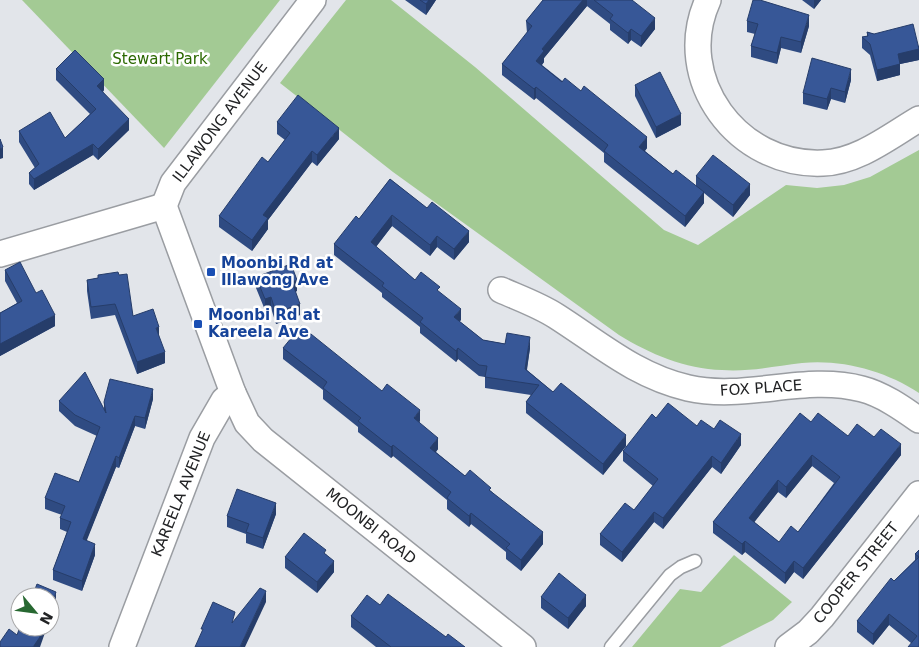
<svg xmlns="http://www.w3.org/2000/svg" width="919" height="647" font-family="'DejaVu Sans',sans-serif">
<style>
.green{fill:#a3ca94}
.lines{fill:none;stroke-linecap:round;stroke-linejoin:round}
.service-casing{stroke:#9a9da2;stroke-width:15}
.minor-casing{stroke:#9a9da2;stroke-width:28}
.service{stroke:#fff;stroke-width:12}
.minor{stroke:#fff;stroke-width:25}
.wall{fill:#2f4b82;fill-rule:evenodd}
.shaded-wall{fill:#263d6a}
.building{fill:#375797;stroke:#263d6a;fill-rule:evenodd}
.transit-dot{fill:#1a4fb4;stroke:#fff;stroke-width:2}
.labels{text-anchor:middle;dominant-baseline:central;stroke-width:5;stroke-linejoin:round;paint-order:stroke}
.park-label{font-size:15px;fill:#2b6801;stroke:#fff}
.street-label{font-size:15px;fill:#222325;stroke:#fff}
.transit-label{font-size:15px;font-weight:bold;fill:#164399;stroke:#fff;text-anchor:start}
</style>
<rect width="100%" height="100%" fill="#e2e5ea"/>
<g class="green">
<path d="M 22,0 L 280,0 L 164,148 Z"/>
<path d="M 346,0 L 391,0 L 475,67 L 664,230 L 698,245 L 786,185 L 817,188 L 844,185 L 870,177 L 919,150 L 919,393 C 886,371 842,359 802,363 C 775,366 749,372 722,370 C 685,369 650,354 619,335 L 393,172 L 280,83 Z"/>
<path d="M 734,555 L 792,602 L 773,620 L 720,647 L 632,647 L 680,589 L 701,592 Z"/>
</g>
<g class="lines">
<defs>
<path id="service" d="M 611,647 L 670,575 L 681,567 L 695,561"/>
<g id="minor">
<path d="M 708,0 C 672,79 738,167 823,163 C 858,162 890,136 919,119"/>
<path d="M 164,206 L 233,393 L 247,423 L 263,440 L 523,647"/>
<path d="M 164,206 L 173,183 L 313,0"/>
<path d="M 0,254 L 164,206"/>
<path d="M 501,290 C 519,298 539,305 556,316 C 600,344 636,376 688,388 C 746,401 804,374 862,389 C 882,394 902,408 919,420"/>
<path d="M 122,647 L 202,438 L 224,400 L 233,393"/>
<path d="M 788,647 L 808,632 L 822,617 L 919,494"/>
</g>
</defs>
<use href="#service" class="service-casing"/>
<use href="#minor" class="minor-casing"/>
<use href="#service" class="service"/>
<use href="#minor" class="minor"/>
</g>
<g class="wall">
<path d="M 405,0 L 436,0 L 426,15 Z"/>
<path d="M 543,0 L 632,0 L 655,29 L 641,47 L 631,40 L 628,44 L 610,30 L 610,24 L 587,6 L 544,58 L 544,62 L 542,65 L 647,148 L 645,151 L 673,174 L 696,186 L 696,176 L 750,195 L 733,217 L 704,193 L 704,203 L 685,227 L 604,162 L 604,153 L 536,98 L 534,100 L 502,75 L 502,64 L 527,33 L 526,21 Z"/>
<path d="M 802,0 L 821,0 L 814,9 Z"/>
<path d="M 747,21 L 809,26 L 801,53 L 781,48 L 777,64 L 751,57 L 751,46 L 755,34 L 747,32 Z"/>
<path d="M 867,32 L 919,46 L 919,60 L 900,64 L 900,75 L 877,81 L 870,55 L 862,48 L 862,37 L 867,36 Z"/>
<path d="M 56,69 L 104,90 L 103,92 L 129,130 L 98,160 L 93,155 L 34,190 L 29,184 L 29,173 L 35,168 L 19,142 L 19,131 L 65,138 L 90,114 L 56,80 Z"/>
<path d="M 851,80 L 845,103 L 831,99 L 827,110 L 803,104 L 803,93 Z"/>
<path d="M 635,85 L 681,125 L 656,138 L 635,96 Z"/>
<path d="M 277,122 L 339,139 L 317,166 L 312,162 L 268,220 L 268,229 L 252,251 L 219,227 L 219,216 L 268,162 L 285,140 L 277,134 Z"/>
<path d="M 390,179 L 469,242 L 454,260 L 437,247 L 430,256 L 392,226 L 376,247 L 415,280 L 440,293 L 461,320 L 459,321 L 483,340 L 530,348 L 527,370 L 553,392 L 626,446 L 603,475 L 526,413 L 526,402 L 531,395 L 485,388 L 485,377 L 479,376 L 458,359 L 456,362 L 420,333 L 420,327 L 382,297 L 382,293 L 334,255 L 334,244 L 359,219 Z"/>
<path d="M 5,270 L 55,326 L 0,356 L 0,313 L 17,303 L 5,281 Z"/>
<path d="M 98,275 L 119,275 L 133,316 L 159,337 L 165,363 L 137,374 L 115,315 L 91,319 L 87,291 L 87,280 L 98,278 Z"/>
<path d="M 256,277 L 297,291 L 295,292 L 300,315 L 276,324 L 271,308 L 265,310 L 256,288 Z"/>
<path d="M 283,348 L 382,391 L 420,421 L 419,422 L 438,449 L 436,452 L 465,476 L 491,491 L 543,544 L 521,571 L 506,559 L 506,552 L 471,524 L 469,527 L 447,509 L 447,500 L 393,456 L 391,458 L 358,432 L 358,427 L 323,399 L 323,390 L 283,359 Z"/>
<path d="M 153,399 L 145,429 L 135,426 L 119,468 L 116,467 L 86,541 L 95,555 L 82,591 L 53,580 L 53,570 L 67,532 L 60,529 L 60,518 L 62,515 L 45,509 L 45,498 L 79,482 L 97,436 L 75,426 L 59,411 L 59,401 L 104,410 L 104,402 Z"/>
<path d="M 656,418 L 714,429 L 741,445 L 721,474 L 712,467 L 663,529 L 654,522 L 622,562 L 600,545 L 600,534 L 634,510 L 653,486 L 623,461 L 623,451 Z"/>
<path d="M 811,422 L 848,436 L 874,437 L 901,455 L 803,579 L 794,572 L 785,584 L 745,552 L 742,555 L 713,533 L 713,522 ZM 812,466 L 834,483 L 798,532 L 779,542 L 754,522 L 778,492 L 786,498 Z"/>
<path d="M 276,514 L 263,549 L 246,543 L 246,534 L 227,527 L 227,516 Z"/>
<path d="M 919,550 L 919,647 L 911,643 L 889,625 L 873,645 L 857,632 L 857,621 L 894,581 L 915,560 L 915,554 Z"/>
<path d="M 326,554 L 334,572 L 317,593 L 285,568 L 285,557 Z"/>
<path d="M 541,597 L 586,606 L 568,629 L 541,608 Z"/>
<path d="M 380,605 L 446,637 L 465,647 L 376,647 L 351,627 L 351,616 Z"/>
</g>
<g class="shaded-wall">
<path d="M 429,0 L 436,0 L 426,15 L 426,4 Z"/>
<path d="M 583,0 L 587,0 L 587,6 L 544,58 L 544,62 L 536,72 L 536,61 L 542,49 Z"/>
<path d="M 814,0 L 821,0 L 814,9 Z"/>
<path d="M 809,15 L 809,26 L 801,53 L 801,42 Z"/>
<path d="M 655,18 L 655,29 L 641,47 L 641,36 Z"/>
<path d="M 631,29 L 631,40 L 628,44 L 628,33 Z"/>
<path d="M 781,37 L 781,48 L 777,64 L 777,53 Z"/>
<path d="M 919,49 L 919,60 L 900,64 L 900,75 L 877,81 L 877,70 L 898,54 Z"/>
<path d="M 851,69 L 851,80 L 845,103 L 845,92 Z"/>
<path d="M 104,79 L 104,90 L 97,97 L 97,86 Z"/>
<path d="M 536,87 L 536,98 L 534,100 L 534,89 Z"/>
<path d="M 831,88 L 831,99 L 827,110 L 827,99 Z"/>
<path d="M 681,114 L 681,125 L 656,138 L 656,127 Z"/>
<path d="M 129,119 L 129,130 L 98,160 L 98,149 Z"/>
<path d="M 339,128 L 339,139 L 317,166 L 317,155 Z"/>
<path d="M 647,137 L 647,148 L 639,158 L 639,147 Z"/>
<path d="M 93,144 L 93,155 L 34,190 L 34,179 Z"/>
<path d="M 3,147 L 3,158 L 0,159 L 0,149 Z"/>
<path d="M 312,151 L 312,162 L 268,220 L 268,229 L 252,251 L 252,240 L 263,215 Z"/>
<path d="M 750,184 L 750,195 L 733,217 L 733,205 Z"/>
<path d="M 704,192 L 704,203 L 685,227 L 685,216 Z"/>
<path d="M 392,215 L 392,226 L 371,253 L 371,242 Z"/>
<path d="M 469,231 L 469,242 L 454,260 L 454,249 Z"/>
<path d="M 437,236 L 437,247 L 430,256 L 430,245 Z"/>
<path d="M 297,280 L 297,291 L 292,293 L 292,282 Z"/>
<path d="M 271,297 L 271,308 L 265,310 L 265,299 Z"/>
<path d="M 300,304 L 300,315 L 276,324 L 276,313 Z"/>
<path d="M 461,309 L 461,320 L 454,328 L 454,317 Z"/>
<path d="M 55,315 L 55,326 L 0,356 L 0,344 Z"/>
<path d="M 159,327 L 159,338 L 156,328 Z"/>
<path d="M 530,337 L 530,348 L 525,380 L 525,369 Z"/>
<path d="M 458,348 L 458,359 L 456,362 L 456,351 Z"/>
<path d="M 165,352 L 165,363 L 137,374 L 137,362 Z"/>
<path d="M 153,389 L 153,399 L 145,429 L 145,418 Z"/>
<path d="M 420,410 L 420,421 L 414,429 L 414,418 Z"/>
<path d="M 135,416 L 135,426 L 119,468 L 119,458 Z"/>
<path d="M 741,434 L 741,445 L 721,474 L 721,463 Z"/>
<path d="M 626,435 L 626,446 L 603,475 L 603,464 Z"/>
<path d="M 438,438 L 438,449 L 430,459 L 430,448 Z"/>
<path d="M 901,444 L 901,455 L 803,579 L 803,568 Z"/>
<path d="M 393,445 L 393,456 L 391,458 L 391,447 Z"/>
<path d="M 812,455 L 812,466 L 786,498 L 786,487 Z"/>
<path d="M 116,456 L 116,467 L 83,550 L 83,539 Z"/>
<path d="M 712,456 L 712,467 L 663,529 L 663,518 Z"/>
<path d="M 778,480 L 778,492 L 749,529 L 749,518 Z"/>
<path d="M 276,503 L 276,514 L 263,549 L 263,538 Z"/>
<path d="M 654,512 L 654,522 L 622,562 L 622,552 Z"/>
<path d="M 471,513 L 471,524 L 469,527 L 469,516 Z"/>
<path d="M 543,532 L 543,544 L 521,571 L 521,560 Z"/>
<path d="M 745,541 L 745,552 L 742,555 L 742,544 Z"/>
<path d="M 95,544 L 95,555 L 82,591 L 82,581 Z"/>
<path d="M 334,561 L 334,572 L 317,593 L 317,582 Z"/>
<path d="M 794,561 L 794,572 L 785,584 L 785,573 Z"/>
<path d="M 266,591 L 266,602 L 245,647 L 240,647 Z"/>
<path d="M 56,592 L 56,603 L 50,620 L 50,609 Z"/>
<path d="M 586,595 L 586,606 L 568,629 L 568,618 Z"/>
<path d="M 889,614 L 889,625 L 873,645 L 873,634 Z"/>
<path d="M 43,627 L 47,627 L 40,647 L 33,647 Z"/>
</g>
<g class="building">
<path d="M 420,0 L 429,0 L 426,4 Z"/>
<path d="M 543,0 L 583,0 L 542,49 L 544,51 L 536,61 L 562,82 L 565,78 L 581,91 L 584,86 L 647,137 L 639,147 L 673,174 L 676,170 L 704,192 L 685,216 L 604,151 L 608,145 L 536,87 L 534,89 L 502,64 L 532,26 L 526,21 Z"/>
<path d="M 594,0 L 632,0 L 655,18 L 641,36 L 631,29 L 628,33 L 610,19 L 613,15 Z"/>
<path d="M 753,0 L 760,0 L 809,15 L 801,42 L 781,37 L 777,53 L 751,46 L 758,24 L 747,21 Z"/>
<path d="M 913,24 L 919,49 L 898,54 L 900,64 L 877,70 L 870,44 L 862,37 L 868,36 L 867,32 L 874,34 Z"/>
<path d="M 75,50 L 104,79 L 97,86 L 129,119 L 98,149 L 93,144 L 34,179 L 29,173 L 39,164 L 19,131 L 50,112 L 65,138 L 96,109 L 56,69 Z"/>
<path d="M 812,58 L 851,69 L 845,92 L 831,88 L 827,99 L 803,93 Z"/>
<path d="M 660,72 L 681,114 L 656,127 L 635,85 Z"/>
<path d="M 298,95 L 339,128 L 317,155 L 312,151 L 263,215 L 268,218 L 252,240 L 219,216 L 262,157 L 268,162 L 290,133 L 277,122 Z"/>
<path d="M 0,139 L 3,147 L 0,149 Z"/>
<path d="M 713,155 L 750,184 L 733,205 L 696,176 Z"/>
<path d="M 390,179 L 427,208 L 432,202 L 469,231 L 454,249 L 437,236 L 430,245 L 392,215 L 371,242 L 415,280 L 421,272 L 440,287 L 437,290 L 461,309 L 454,317 L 483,340 L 505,344 L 507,333 L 530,337 L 525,369 L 553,392 L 561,383 L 626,435 L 603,464 L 526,402 L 539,385 L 485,377 L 487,366 L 479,365 L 458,348 L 456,351 L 420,322 L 423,318 L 382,286 L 384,283 L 334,244 L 356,216 L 359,219 Z"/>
<path d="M 20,262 L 36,293 L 42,290 L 55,315 L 0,344 L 0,313 L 22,301 L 5,270 Z"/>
<path d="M 291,264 L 297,280 L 292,282 L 300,304 L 276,313 L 271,297 L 265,299 L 256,277 Z"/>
<path d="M 118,272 L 119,275 L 127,274 L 133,316 L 153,309 L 159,327 L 156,328 L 165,352 L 137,362 L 115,304 L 91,307 L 87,280 L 98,278 L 98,275 Z"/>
<path d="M 301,326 L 382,391 L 387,384 L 420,410 L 414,418 L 438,438 L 430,448 L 465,476 L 470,470 L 491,488 L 489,490 L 543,532 L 521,560 L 506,548 L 510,544 L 471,513 L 469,516 L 447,498 L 451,492 L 393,445 L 391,447 L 358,421 L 361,418 L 323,388 L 327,382 L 283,348 Z"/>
<path d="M 85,372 L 106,413 L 104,402 L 110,379 L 153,389 L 145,418 L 135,416 L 119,458 L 116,456 L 83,539 L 95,544 L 82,581 L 53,570 L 71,522 L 60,518 L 65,506 L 45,498 L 55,473 L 79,482 L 100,427 L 75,415 L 59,401 Z"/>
<path d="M 668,403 L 697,426 L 701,420 L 714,429 L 720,420 L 741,434 L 721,463 L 712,456 L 663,518 L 654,512 L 622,552 L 600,534 L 625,503 L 634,510 L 658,479 L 623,451 L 652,414 L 656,418 Z"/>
<path d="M 800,413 L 811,422 L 818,413 L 848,436 L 857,424 L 874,437 L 881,429 L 901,444 L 803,568 L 794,561 L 785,573 L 745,541 L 742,544 L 713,522 ZM 812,455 L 840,477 L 798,532 L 791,526 L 779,542 L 749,518 L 778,480 L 786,487 Z"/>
<path d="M 237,489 L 276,503 L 263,538 L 246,532 L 249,524 L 227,516 Z"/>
<path d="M 304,533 L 326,550 L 324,553 L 334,561 L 317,582 L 285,557 Z"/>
<path d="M 919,550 L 919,647 L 908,647 L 917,636 L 889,614 L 873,634 L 857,621 L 891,578 L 894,581 L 919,557 L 915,554 Z"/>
<path d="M 559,573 L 586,595 L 568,618 L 541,597 Z"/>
<path d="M 37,584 L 56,592 L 50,609 L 50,597 L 32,597 Z"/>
<path d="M 260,588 L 266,591 L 240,647 L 195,647 L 203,629 L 201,629 L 213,602 L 235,612 L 232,623 Z"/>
<path d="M 388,594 L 446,637 L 448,634 L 465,647 L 391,647 L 351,616 L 367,595 L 380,605 Z"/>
<path d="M 20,627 L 43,627 L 40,637 L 33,647 L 0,647 L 0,642 L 9,629 L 17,635 Z"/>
</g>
<g class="transit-dot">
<rect x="206" y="267" width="10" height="10" rx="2.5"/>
<rect x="193" y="319" width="10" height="10" rx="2.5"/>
</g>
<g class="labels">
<g class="park-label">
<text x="160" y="59">Stewart Park</text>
</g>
<g class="street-label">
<text transform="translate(220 122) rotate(-53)">ILLAWONG AVENUE</text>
<text transform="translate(761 388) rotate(-4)">FOX PLACE</text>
<text transform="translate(181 494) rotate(-68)">KAREELA AVENUE</text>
<text transform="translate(371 526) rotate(39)">MOONBI ROAD</text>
<text transform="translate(856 573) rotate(-51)">COOPER STREET</text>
</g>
<g class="transit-label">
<text x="221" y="263">Moonbi Rd at<tspan x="221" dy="17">Illawong Ave</tspan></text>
<text x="208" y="315">Moonbi Rd at<tspan x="208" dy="17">Kareela Ave</tspan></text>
</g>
</g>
<g transform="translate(35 612) rotate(119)"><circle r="24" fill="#ffffff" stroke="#a7a7a8"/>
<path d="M0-4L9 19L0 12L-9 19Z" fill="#276831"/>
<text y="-8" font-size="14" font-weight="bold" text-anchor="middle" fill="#222325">N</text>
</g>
</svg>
